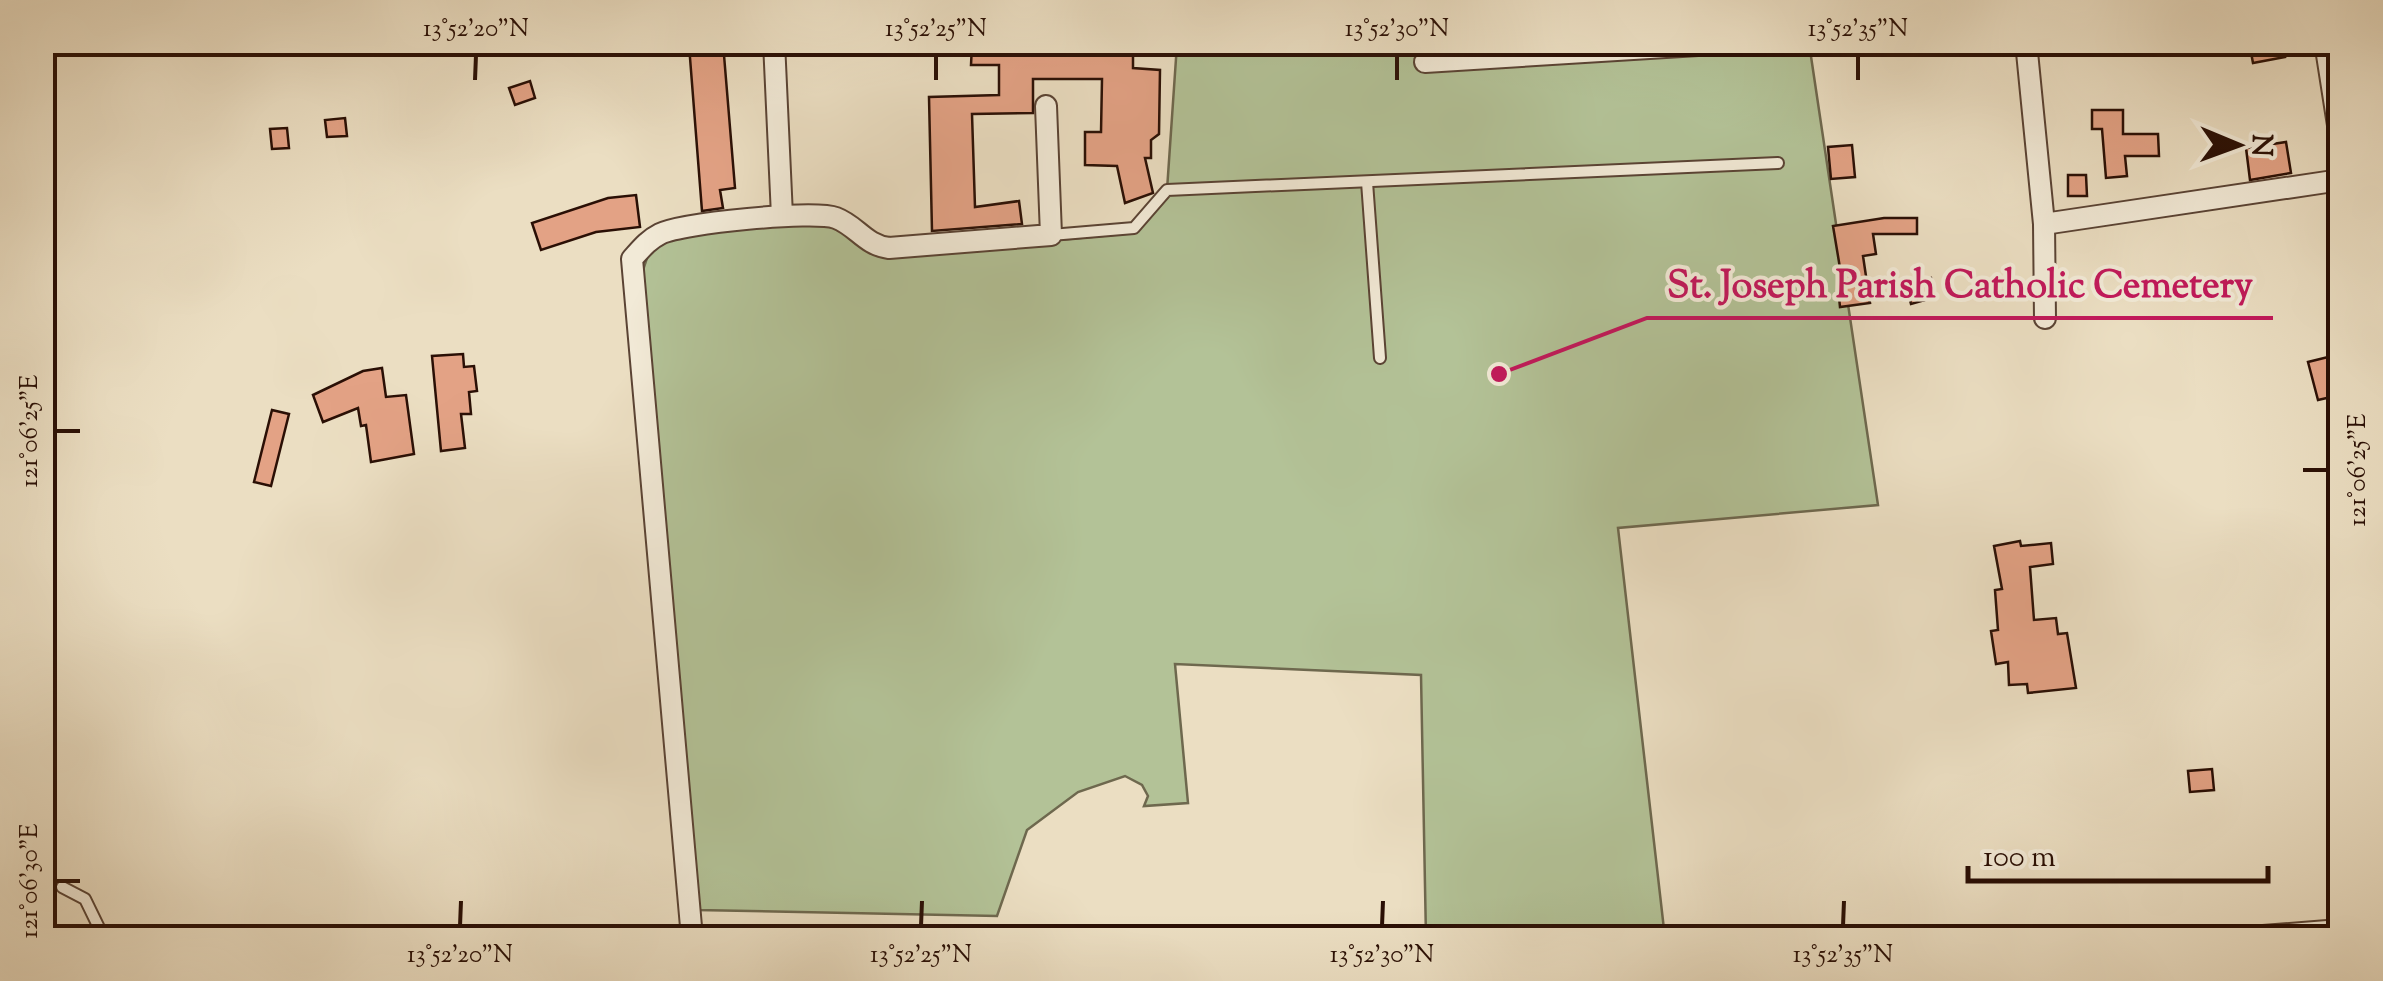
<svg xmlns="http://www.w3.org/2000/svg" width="2383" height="981" font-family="'Sorts Mill Goudy',serif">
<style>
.green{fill:#b3c297;stroke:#6e684e;stroke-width:2.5}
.building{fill:#e3a285;stroke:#2a0f05;stroke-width:2.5}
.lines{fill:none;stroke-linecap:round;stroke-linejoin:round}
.service-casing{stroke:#5a4334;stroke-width:14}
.minor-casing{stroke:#5a4334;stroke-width:24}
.service{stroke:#f2ead7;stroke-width:10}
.minor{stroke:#f2ead7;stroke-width:20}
.ticks{fill:none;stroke:#2a0f05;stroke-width:4}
.leader{fill:none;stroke:#c2185b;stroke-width:4}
.callout-dot{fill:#c2185b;stroke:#f2ead7;stroke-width:4}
.callout-label{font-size:38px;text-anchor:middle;font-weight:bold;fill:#c2185b;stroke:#f2ead7;stroke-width:8;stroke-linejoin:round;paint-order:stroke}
.neatline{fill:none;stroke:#2a0f05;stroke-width:4}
.ticks-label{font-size:25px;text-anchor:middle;fill:#2a0f05}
</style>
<rect width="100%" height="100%" fill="#ebdec2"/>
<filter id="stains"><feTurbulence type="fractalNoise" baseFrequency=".002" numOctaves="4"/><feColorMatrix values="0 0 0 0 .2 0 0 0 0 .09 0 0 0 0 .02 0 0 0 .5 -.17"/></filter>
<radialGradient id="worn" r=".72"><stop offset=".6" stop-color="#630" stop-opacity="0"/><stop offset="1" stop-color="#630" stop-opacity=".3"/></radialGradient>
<path class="green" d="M 1809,43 L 1878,505 L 1618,528 L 1665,938 L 1426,938 L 1421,675 L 1175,664 L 1188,803 L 1144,806 L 1148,796 L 1142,785 L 1125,776 L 1078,792 L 1027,830 L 997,916 L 697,910 L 641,276 L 649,252 L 665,238 L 780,223 L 835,222 L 890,256 L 1133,233 L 1167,190 L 1177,44 Z"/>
<g class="building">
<path d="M 2282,42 L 2285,57 L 2253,63 L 2250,47 Z"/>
<path d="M 723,43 L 735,188 L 720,190 L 723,208 L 702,211 L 689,45 Z"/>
<path d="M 972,45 L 1133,48 L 1133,68 L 1160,70 L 1159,134 L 1151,140 L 1151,158 L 1145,158 L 1153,193 L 1125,203 L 1117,166 L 1085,165 L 1085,132 L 1101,132 L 1102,79 L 1033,79 L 1033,113 L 972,114 L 975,207 L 1019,201 L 1022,224 L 932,231 L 929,97 L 999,95 L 999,65 L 971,65 Z"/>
<path d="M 530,81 L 535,98 L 515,105 L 509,88 Z"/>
<path d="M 2092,110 L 2123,110 L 2123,134 L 2158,134 L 2159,156 L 2125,156 L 2127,176 L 2106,178 L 2102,129 L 2092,129 Z"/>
<path d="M 345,118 L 347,136 L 327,137 L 325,120 Z"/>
<path d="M 287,128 L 289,148 L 272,149 L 270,129 Z"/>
<path d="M 2286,142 L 2291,173 L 2250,180 L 2246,148 Z"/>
<path d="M 1852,145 L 1855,177 L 1831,179 L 1828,147 Z"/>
<path d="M 2068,175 L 2086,175 L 2087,196 L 2068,196 Z"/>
<path d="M 636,195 L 640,227 L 596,232 L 541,250 L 532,223 L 608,198 Z"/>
<path d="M 1884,218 L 1917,218 L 1917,234 L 1873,234 L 1876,254 L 1863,256 L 1870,303 L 1840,307 L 1838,287 L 1843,286 L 1833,226 Z"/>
<path d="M 1931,278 L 1936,297 L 1911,304 L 1906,285 Z"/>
<path d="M 463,354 L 464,367 L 474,366 L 477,391 L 469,392 L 471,414 L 461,414 L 465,448 L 441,451 L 432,356 Z"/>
<path d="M 2340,354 L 2340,395 L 2318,400 L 2308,362 Z"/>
<path d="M 382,368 L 386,397 L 406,395 L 414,454 L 371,462 L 366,425 L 361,426 L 358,408 L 323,422 L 313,395 L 363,371 Z"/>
<path d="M 272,410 L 289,414 L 271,486 L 254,482 Z"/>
<path d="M 2020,541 L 2021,546 L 2051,543 L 2053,564 L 2030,567 L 2034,620 L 2056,618 L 2058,634 L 2067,633 L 2076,688 L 2028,693 L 2027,684 L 2009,685 L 2008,662 L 1996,664 L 1991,631 L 1998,630 L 1995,590 L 2002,589 L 1994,546 Z"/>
<path d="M 2212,769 L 2214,790 L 2190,792 L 2188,771 Z"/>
</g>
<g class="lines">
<defs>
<g id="service">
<path d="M 1367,182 L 1380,358"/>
<path d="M 1051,235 L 1134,228 L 1167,190 L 1778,163"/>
<path d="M 62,887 L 85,899 L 104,938"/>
</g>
<g id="minor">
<path d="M 774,42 L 782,216"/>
<path d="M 2026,42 L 2044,224 L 2045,318"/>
<path d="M 2325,42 L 2340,138"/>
<path d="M 1425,62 L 1747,42"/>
<path d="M 2044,224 L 2340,180"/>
<path d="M 692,938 L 632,259 C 641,249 648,240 660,234 C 682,223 814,210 836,218 C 857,226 865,245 889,248 L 1051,235 L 1046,106"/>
<path d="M 2237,938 L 2340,930"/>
</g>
</defs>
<use href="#service" class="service-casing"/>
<use href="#minor" class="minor-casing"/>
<use href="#service" class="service"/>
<use href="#minor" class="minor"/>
</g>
<path class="ticks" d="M 475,80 L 476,55M 936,80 L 936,55M 1397,80 L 1397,55M 1858,80 L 1858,55M 55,431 L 80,431M 2303,470 L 2328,470M 55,881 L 80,881M 460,926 L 461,901M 921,926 L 922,901M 1382,926 L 1383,901M 1843,926 L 1844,901"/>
<path class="leader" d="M1499 374L1647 318H2273"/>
<circle class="callout-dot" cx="1499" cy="374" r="10"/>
<g class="callout-label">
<text x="1960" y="297">St. Joseph Parish Catholic Cemetery</text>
</g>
<rect width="2383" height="981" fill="none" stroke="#ebdec2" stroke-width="110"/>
<g transform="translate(2238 145) rotate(91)" stroke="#f2ead7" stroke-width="8" paint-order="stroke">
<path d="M0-8L18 38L0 25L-18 38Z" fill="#2a0f05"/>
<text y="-15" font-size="28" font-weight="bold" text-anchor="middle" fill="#2a0f05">N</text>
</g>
<path d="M1968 866v15h300v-15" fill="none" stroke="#2a0f05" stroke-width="5"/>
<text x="1983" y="866" font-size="30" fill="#2a0f05" stroke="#f2ead7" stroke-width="8" paint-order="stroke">100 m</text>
<rect x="55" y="55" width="2273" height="871" class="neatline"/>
<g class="ticks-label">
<text x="476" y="36">13°52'20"N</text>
<text x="936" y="36">13°52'25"N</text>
<text x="1397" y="36">13°52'30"N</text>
<text x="1858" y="36">13°52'35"N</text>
<text transform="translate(28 431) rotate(-90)" y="9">121°06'25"E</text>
<text transform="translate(2356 470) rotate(-90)" y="9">121°06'25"E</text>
<text transform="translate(28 881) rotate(-90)" y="9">121°06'30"E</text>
<text x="460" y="962">13°52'20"N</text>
<text x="921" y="962">13°52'25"N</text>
<text x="1382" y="962">13°52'30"N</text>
<text x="1843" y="962">13°52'35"N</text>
</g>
<rect width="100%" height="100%" filter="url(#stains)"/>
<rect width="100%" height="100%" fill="url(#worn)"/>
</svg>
